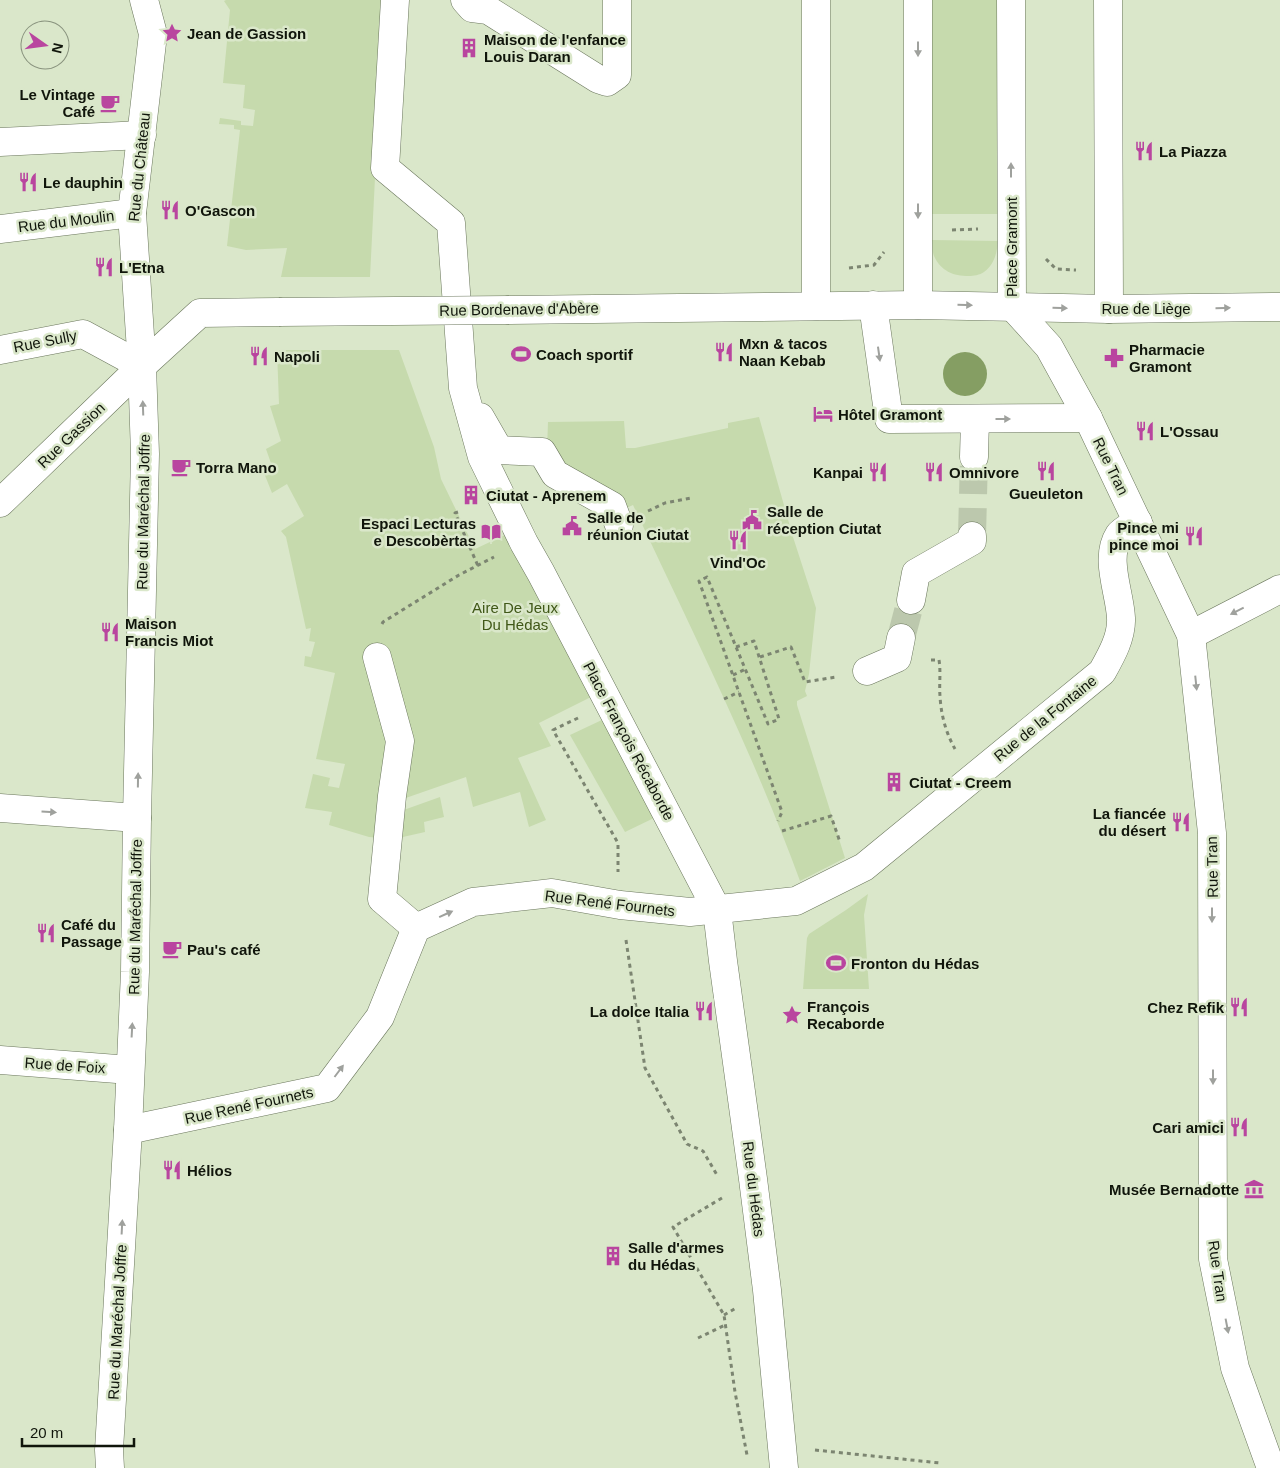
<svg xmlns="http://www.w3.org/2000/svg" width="1280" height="1468" font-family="Arial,sans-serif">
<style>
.green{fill:#c6daad}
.water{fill:#859e63}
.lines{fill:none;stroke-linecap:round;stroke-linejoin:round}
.minor-tunnel{stroke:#bcc8ad;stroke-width:28;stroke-dasharray:28 14;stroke-linecap:butt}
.minor-casing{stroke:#6a765c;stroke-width:29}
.path{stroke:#7c8571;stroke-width:3;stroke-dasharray:4 4;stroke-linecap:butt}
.minor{stroke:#fff;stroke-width:28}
.minor-bridge-casing{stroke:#6a765c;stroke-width:29;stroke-linecap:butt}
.minor-bridge{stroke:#fff;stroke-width:28}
.oneway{fill:#9fa19d}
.labels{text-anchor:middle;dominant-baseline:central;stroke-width:5;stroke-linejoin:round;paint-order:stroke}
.poi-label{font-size:15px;font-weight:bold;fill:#10150b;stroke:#dae7ca;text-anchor:start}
.street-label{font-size:15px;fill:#10150b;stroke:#dae7ca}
.park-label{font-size:15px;fill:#405818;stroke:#dae7ca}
</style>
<rect width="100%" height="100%" fill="#dae7ca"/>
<g class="green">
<path d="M 226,0 L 384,0 L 370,277 L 281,277 L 287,248 L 246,250 L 227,246 L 240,130 L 234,129 L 234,125 L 219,124 L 220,118 L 241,121 L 241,125 L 253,126 L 255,110 L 243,108 L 245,85 L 223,83 L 230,10 L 224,1 Z"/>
<rect x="927" y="0" width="74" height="214"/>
<path d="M 932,240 L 998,241 C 997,253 994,265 984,272 C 980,275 973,276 969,276 C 953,276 941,271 934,256 C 932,251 933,245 932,240 Z"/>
<path d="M 277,350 L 399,350 L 434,447 L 441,479 L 475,549 L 507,534 L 593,696 L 539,723 L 551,746 L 518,758 L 546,820 L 529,827 L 520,792 L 473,807 L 466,777 L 400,800 L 398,812 L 440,797 L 444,817 L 424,822 L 425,832 L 394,839 L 369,837 L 329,825 L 332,812 L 305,808 L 313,774 L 330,778 L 328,786 L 339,788 L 345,764 L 316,759 L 335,673 L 304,666 L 305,656 L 311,657 L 315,642 L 309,641 L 311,628 L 306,629 L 286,537 L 281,531 L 304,516 L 287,484 L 272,493 L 264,473 L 273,469 L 266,449 L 281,441 L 270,406 L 279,404 Z"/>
<path d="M 759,417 L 793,537 L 816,608 L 809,674 L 805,691 L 807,696 L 797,701 L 797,705 L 845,858 L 800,881 C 753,752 691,629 633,505 L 620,511 L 547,451 L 548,422 L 624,421 L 626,448 L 635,448 L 728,428 L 728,423 Z"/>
<path d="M 604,719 L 654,818 L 625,832 L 570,735 Z"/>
<path d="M 868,894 L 864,915 L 869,989 L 803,989 L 807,938 L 809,934 L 846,910 Z"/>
</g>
<circle class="water" cx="965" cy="374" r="22"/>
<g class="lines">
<g class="minor-tunnel">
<path d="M 972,536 L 974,457"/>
<path d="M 901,638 L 911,600"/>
</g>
<defs>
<g id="minor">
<path d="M 395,0 L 385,168 L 451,223 L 463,388 L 482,457 L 524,543 L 541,573 L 717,910 L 723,961 L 753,1179 L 767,1290 L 784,1468"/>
<path d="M 465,0 L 472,8 L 488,10 L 598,79 L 607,82 L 617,75 L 617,0"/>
<path d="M 1011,0 L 1012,306"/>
<path d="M 1108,0 L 1109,309"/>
<path d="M 0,142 L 142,135"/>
<path d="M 0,229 L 132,213"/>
<path d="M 873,305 L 889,419 L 1088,418"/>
<path d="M 918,305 L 918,0"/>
<path d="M 816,306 L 816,0"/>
<path d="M 1012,306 L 1049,347 L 1088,418 L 1191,635 L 1212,833 L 1213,1259 L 1235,1368 L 1271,1468"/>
<path d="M 509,310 L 918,305 L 1109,309 L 1280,307"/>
<path d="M 0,350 L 83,334 L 142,366"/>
<path d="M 480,417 L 499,450 L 542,452 L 555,474 L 612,506 L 619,525"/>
<path d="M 974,457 L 975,419"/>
<path d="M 0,503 L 142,366 L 200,313 L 279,312"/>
<path d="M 911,600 L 916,573 L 972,541 L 972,536"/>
<path d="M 1191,635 L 1280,589"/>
<path d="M 377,657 L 400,741 L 392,796 L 382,899 L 416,928"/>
<path d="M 867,671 L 897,658 L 901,638"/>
<path d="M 0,808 L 137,818"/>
<path d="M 0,1060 L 130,1070"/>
<path d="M 128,1130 L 327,1088 L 380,1017 L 416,928 L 473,902 L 552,893 L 620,905 L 690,912 L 796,901 L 864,867 L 1102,672 C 1111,656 1122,637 1121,618 C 1120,593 1104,558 1119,535 C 1123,529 1133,526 1138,522"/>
<path d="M 110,1468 L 109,1450 L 128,1130 L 135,972 L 137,818 L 145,454 L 142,366 L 132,213 L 153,34 L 144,0"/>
</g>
</defs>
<use href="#minor" class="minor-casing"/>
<g class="path">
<path d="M 952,230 L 978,229"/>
<path d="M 1046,259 L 1056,269 L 1076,270"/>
<path d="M 849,268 L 874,265 L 884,252"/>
<path d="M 648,511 L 665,503 L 691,498"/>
<path d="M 458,512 L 455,513 L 478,566"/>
<path d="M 382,624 L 383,622 L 459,575 L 494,557"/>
<path d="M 736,647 L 754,641 L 779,719 L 768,724 L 707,577 L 699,581 L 782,812 L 778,821"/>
<path d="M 760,657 L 791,647 L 805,682 L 836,677"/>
<path d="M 931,660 L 939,660 C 941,672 939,684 940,696 C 941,715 946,733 955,749"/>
<path d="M 733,675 L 746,669"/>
<path d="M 724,699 L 739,692"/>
<path d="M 578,718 L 553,730 L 618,843 L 618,872"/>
<path d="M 782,831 L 831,816 L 840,842"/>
<path d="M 626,940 L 645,1068 L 687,1144 L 703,1151 L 717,1175"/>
<path d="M 722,1198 L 673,1227 L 724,1315 L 735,1392 L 747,1455"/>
<path d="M 724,1315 L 736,1308"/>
<path d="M 698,1338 L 725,1325"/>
<path d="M 815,1450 L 940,1463"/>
</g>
<use href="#minor" class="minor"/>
<defs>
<path id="minor-bridge" d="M 279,312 L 509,310"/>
</defs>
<use href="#minor-bridge" class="minor-bridge-casing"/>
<use href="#minor-bridge" class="minor-bridge"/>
</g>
<defs><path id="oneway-solid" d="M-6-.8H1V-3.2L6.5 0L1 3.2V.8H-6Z" transform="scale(1.25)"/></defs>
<g class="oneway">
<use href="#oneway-solid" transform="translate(918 49) rotate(90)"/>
<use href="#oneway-solid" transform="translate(1011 170) rotate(-90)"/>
<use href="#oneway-solid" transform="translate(918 211) rotate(90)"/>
<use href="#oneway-solid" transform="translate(965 305) rotate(1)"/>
<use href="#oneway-solid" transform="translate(1060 308) rotate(2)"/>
<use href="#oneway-solid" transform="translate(1223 308) rotate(-1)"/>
<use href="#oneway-solid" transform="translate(879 354) rotate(82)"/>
<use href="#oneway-solid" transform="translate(143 408) rotate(-92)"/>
<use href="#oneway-solid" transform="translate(1003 419)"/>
<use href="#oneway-solid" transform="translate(1237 611) rotate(153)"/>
<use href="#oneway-solid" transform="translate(1196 683) rotate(84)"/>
<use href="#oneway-solid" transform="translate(138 780) rotate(-89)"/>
<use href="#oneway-solid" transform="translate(49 812) rotate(4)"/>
<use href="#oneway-solid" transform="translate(446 914) rotate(-24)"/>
<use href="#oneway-solid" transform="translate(1212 915) rotate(90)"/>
<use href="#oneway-solid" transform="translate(132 1030) rotate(-87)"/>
<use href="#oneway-solid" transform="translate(339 1071) rotate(-53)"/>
<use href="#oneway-solid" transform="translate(1213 1077) rotate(90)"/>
<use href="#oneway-solid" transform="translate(122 1227) rotate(-87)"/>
<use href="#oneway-solid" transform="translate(1227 1326) rotate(79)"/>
</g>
<defs>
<symbol id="sight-bare" viewBox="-9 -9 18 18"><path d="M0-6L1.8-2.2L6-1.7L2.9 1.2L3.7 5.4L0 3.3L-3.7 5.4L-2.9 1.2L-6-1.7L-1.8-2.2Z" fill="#b9459f" stroke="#dae7ca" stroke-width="2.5" paint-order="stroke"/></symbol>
<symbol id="building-bare" viewBox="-9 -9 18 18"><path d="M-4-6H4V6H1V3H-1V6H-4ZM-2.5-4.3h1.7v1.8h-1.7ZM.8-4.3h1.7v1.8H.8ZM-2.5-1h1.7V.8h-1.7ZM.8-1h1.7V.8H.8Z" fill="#b9459f" stroke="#dae7ca" stroke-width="2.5" paint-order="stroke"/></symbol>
<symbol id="cafe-bare" viewBox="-9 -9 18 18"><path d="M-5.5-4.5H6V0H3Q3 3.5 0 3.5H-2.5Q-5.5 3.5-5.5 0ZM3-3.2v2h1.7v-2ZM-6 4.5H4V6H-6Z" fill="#b9459f" stroke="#dae7ca" stroke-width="2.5" paint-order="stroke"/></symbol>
<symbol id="restaurant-bare" viewBox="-9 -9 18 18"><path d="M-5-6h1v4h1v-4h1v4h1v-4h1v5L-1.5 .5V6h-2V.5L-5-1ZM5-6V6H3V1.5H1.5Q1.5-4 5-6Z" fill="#b9459f" stroke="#dae7ca" stroke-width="2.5" paint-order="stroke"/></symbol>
<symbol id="stadium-bare" viewBox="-9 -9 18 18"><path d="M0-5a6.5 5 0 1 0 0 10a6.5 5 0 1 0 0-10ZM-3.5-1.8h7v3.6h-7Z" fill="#b9459f" stroke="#dae7ca" stroke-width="2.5" paint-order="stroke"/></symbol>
<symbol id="pharmacy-bare" viewBox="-9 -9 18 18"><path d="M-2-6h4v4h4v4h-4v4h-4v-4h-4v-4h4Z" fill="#b9459f" stroke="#dae7ca" stroke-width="2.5" paint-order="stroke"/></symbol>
<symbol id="hotel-bare" viewBox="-9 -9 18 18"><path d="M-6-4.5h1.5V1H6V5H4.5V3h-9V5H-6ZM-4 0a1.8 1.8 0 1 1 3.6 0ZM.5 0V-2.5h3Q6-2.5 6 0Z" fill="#b9459f" stroke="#dae7ca" stroke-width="2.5" paint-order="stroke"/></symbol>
<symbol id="civic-bare" viewBox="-9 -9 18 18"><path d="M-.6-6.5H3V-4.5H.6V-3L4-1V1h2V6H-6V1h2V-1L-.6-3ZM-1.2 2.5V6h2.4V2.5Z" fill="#b9459f" stroke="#dae7ca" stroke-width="2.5" paint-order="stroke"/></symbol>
<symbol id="library-bare" viewBox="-9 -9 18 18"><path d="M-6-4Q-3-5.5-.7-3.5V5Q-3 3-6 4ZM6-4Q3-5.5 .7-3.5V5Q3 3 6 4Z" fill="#b9459f" stroke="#dae7ca" stroke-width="2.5" paint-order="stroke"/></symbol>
<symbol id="museum-bare" viewBox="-9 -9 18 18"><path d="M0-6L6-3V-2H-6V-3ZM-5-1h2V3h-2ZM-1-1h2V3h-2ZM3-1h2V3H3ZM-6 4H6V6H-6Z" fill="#b9459f" stroke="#dae7ca" stroke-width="2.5" paint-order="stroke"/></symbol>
</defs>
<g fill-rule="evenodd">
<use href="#sight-bare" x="158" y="19" width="28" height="28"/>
<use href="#building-bare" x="455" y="34" width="28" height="28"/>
<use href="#cafe-bare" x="96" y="89" width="28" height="28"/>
<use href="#restaurant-bare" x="1130" y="137" width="28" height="28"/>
<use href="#restaurant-bare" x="14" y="168" width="28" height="28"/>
<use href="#restaurant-bare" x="156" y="196" width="28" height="28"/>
<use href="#restaurant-bare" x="90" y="253" width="28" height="28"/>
<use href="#restaurant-bare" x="710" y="338" width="28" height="28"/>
<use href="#stadium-bare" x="507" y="340" width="28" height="28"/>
<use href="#restaurant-bare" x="245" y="342" width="28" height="28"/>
<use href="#pharmacy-bare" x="1100" y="344" width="28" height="28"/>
<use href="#hotel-bare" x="809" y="400" width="28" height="28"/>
<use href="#restaurant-bare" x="1131" y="417" width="28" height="28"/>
<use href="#cafe-bare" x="167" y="453" width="28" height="28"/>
<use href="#restaurant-bare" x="1032" y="457" width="28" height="28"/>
<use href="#restaurant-bare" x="864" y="458" width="28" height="28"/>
<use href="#restaurant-bare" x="920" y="458" width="28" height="28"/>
<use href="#building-bare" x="457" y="481" width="28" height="28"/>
<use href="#civic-bare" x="738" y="506" width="28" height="28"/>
<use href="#civic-bare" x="558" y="512" width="28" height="28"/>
<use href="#library-bare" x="477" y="518" width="28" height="28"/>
<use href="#restaurant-bare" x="1180" y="522" width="28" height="28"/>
<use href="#restaurant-bare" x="724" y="526" width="28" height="28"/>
<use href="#restaurant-bare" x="96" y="618" width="28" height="28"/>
<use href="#building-bare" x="880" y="768" width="28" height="28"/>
<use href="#restaurant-bare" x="1167" y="808" width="28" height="28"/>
<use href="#restaurant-bare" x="32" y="919" width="28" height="28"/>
<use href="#cafe-bare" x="158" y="935" width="28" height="28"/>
<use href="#stadium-bare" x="822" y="949" width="28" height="28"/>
<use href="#restaurant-bare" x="1225" y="993" width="28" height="28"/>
<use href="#restaurant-bare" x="690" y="997" width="28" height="28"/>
<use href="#sight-bare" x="778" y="1001" width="28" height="28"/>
<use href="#restaurant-bare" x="1225" y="1113" width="28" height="28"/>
<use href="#restaurant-bare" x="158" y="1156" width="28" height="28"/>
<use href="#museum-bare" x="1240" y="1175" width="28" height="28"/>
<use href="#building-bare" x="599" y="1242" width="28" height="28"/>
</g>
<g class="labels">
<g class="poi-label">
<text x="187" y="33">Jean de Gassion</text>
<text x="484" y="39">Maison de l'enfance<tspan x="484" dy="17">Louis Daran</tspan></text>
<text x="95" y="94" text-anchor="end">Le Vintage<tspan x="95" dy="17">Café</tspan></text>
<text x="1159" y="151">La Piazza</text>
<text x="43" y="182">Le dauphin</text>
<text x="185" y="210">O'Gascon</text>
<text x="119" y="267">L'Etna</text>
<text x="739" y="343">Mxn &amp; tacos<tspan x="739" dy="17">Naan Kebab</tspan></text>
<text x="1129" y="349">Pharmacie<tspan x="1129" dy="17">Gramont</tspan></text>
<text x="536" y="354">Coach sportif</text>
<text x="274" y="356">Napoli</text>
<text x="838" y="414">Hôtel Gramont</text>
<text x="1160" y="431">L'Ossau</text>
<text x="196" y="467">Torra Mano</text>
<text x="863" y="472" text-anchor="end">Kanpai</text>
<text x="949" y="472">Omnivore</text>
<text x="1046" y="493" text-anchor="middle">Gueuleton</text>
<text x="486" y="495">Ciutat - Aprenem</text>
<text x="767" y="511">Salle de<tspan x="767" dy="17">réception Ciutat</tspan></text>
<text x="587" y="517">Salle de<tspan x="587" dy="17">réunion Ciutat</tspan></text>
<text x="476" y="523" text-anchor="end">Espaci Lecturas<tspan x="476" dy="17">e Descobèrtas</tspan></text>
<text x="1179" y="527" text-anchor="end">Pince mi<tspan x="1179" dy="17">pince moi</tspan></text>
<text x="738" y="562" text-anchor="middle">Vind'Oc</text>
<text x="125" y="623">Maison<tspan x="125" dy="17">Francis Miot</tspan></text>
<text x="909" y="782">Ciutat - Creem</text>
<text x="1166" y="813" text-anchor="end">La fiancée<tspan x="1166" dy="17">du désert</tspan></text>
<text x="61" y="924">Café du<tspan x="61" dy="17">Passage</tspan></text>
<text x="187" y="949">Pau's café</text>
<text x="851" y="963">Fronton du Hédas</text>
<text x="807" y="1006">François<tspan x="807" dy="17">Recaborde</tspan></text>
<text x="1224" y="1007" text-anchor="end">Chez Refik</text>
<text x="689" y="1011" text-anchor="end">La dolce Italia</text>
<text x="1224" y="1127" text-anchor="end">Cari amici</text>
<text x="187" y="1170">Hélios</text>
<text x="1239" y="1189" text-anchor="end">Musée Bernadotte</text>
<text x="628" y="1247">Salle d'armes<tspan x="628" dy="17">du Hédas</tspan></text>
</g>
<g class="street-label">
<text transform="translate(139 167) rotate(-84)">Rue du Château</text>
<text transform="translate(66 221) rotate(-7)">Rue du Moulin</text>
<text transform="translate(1011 247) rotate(-90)">Place Gramont</text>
<text x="1146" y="308">Rue de Liège</text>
<text transform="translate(519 309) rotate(-1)">Rue Bordenave d'Abère</text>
<text transform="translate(45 341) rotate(-11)">Rue Sully</text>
<text transform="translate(71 435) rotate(-44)">Rue Gassion</text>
<text transform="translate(1111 466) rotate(64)">Rue Tran</text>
<text transform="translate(143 512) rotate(-89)">Rue du Maréchal Joffre</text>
<text transform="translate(1045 718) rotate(-39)">Rue de la Fontaine</text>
<text transform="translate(629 741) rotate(62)">Place François Récaborde</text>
<text transform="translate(1212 867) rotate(-91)">Rue Tran</text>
<text transform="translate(610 903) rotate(7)">Rue René Fournets</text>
<text transform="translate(135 917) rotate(-89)">Rue du Maréchal Joffre</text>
<text transform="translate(65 1065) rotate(4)">Rue de Foix</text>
<text transform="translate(249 1105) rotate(-12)">Rue René Fournets</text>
<text transform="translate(754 1189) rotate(83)">Rue du Hédas</text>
<text transform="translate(1218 1271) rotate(82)">Rue Tran</text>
<text transform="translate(117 1322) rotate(-87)">Rue du Maréchal Joffre</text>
</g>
<g class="park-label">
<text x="515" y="607">Aire De Jeux<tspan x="515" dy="17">Du Hédas</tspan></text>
</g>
</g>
<g transform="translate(45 45) rotate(104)"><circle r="24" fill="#dae7ca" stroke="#89937e"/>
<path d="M0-4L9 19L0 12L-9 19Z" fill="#b9459f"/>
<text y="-8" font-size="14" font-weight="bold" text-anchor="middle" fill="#10150b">N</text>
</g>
<path d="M22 1438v8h112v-8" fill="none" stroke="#10150b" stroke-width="2.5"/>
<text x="30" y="1438" font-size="15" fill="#10150b" stroke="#dae7ca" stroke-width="4" paint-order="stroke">20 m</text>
</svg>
